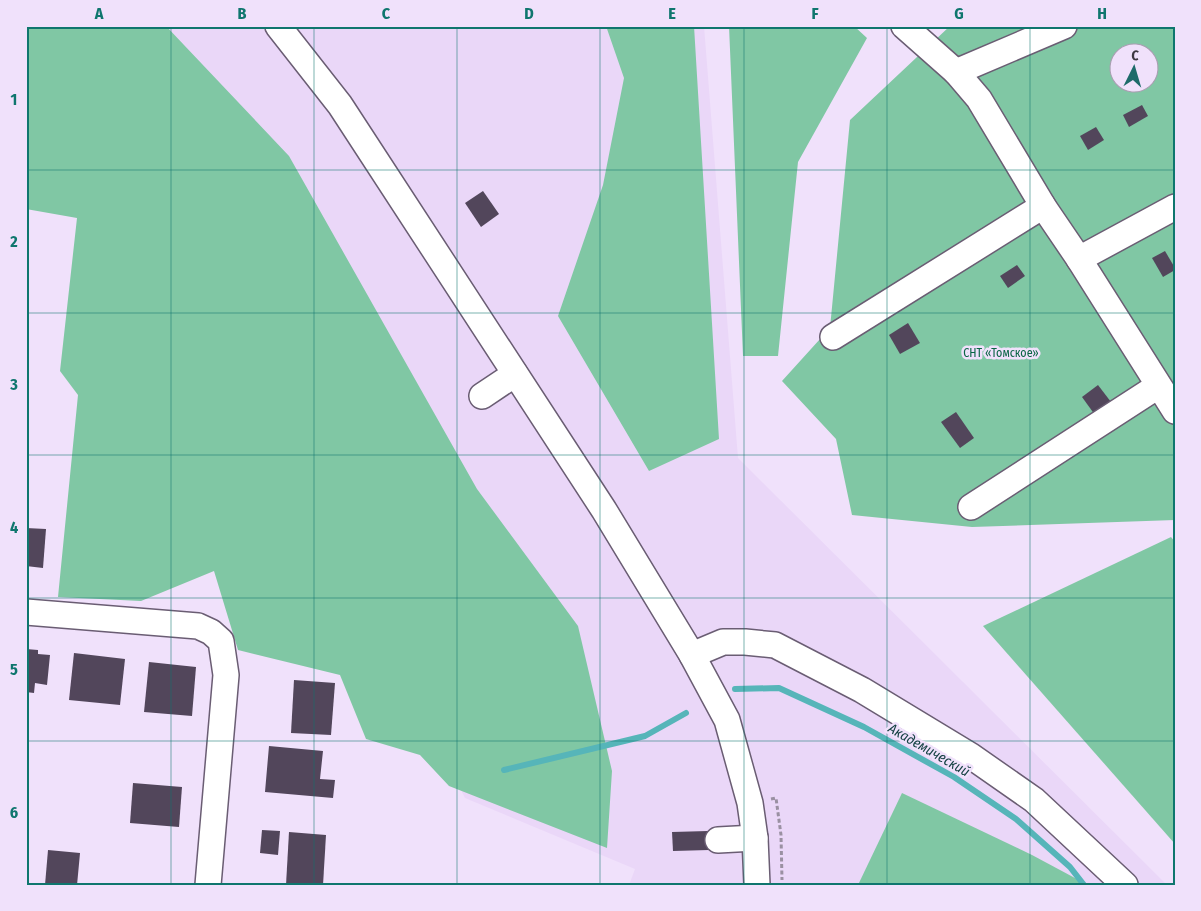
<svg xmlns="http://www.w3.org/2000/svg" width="1201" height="911" font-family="'Fira Sans Condensed',sans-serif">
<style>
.built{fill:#ead7f8}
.green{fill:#80c7a4;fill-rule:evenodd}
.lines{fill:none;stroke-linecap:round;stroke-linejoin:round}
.stream{stroke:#56b5b9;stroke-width:6}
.building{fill:#52465b}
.minor-casing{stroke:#6a5d73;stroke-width:28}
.path{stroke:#9a90a2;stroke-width:3;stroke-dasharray:4 2.5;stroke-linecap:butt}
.minor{stroke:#fff;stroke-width:25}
.grid{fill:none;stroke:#0f766e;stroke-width:1;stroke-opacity:0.55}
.labels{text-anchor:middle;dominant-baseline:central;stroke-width:5;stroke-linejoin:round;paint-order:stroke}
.park-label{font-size:12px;fill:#096544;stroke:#f0e1fb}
.water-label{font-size:14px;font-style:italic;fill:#154143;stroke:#f0e1fb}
.neatline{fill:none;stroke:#0f766e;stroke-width:2}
.grid-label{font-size:16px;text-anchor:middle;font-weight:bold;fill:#0f766e}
</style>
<rect width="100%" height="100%" fill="#f0e1fb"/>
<path class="built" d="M 62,26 L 704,26 L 738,458 L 1167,885 L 629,885 L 635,869 L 465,798 Z"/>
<g class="green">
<path d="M 26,26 L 166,26 L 289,156 L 477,489 L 578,626 L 612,771 L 607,848 L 449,786 L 420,755 L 366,739 L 340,675 L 238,650 L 214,571 L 141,601 L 58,597 L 78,395 L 60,371 L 77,218 L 26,209 Z"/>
<path d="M 606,26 L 694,26 L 719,439 L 649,471 L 558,316 L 603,185 L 624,78 Z"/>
<path d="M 729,26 L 854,26 L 867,38 L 798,162 L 778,356 L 743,356 Z"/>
<path d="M 950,26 L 1175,26 L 1175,520 L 972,527 L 852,515 L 836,439 L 782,381 L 830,328 L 850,120 ZM 1118,52 L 1148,52 L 1148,82 L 1118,82 Z"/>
<path d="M 1171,537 L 1175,542 L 1175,844 L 983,626 Z"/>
<path d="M 902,793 L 1032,855 L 1088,885 L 858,885 Z"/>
</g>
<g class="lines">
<g class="stream">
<path d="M 735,689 L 779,688 L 864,727 L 954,777 L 1016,819 L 1070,867 L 1084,885"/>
<path d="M 504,770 L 645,736 L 686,713"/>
</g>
</g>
<g class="building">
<path d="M 1142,105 L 1148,116 L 1129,127 L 1123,115 Z"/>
<path d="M 1096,127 L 1104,140 L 1088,150 L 1080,136 Z"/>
<path d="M 483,191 L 499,214 L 481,227 L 465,203 Z"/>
<path d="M 1165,251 L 1175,268 L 1175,270 L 1163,277 L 1152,258 Z"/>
<path d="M 1017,265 L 1025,276 L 1008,288 L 1000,276 Z"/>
<path d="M 908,323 L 920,343 L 900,354 L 889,335 Z"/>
<path d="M 1098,385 L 1111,402 L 1095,415 L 1082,397 Z"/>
<path d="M 956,412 L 974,438 L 960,448 L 941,422 Z"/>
<path d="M 26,528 L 46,529 L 43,568 L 26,566 Z"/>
<path d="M 26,649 L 38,650 L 38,654 L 50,655 L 47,685 L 35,683 L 34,693 L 26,692 Z"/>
<path d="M 74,653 L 125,659 L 120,705 L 69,700 Z"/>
<path d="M 149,662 L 196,667 L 192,716 L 144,712 Z"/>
<path d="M 294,680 L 335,683 L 331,735 L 291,733 Z"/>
<path d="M 269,746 L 323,751 L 320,779 L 335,780 L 333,798 L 265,792 Z"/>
<path d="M 133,783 L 182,787 L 179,827 L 130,823 Z"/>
<path d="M 262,830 L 280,831 L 278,855 L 260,853 Z"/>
<path d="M 708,831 L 709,850 L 673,851 L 672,832 Z"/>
<path d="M 289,832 L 326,835 L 323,885 L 286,885 Z"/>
<path d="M 48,850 L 80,853 L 77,885 L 45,885 Z"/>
</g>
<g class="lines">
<defs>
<g id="minor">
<path d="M 278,26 L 340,105 L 604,510 L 692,655 L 727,720 L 750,803 L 755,838 L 757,885"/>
<path d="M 904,26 L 956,72 L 979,99 L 1043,206 L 1079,259 L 1175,411"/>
<path d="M 956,72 L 1064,26"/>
<path d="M 1079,259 L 1175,207"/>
<path d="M 833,337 L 1043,206"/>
<path d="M 482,396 L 515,374"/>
<path d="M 971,507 L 1158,386"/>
<path d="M 26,612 L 198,626 L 211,632 L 221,641 L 226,675 L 208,885"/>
<path d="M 692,655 L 723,642 L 745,642 L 775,645 L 862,690 L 971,756 L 1034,800 L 1125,885"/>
<path d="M 718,840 L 755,838"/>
</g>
</defs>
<use href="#minor" class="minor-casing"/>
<path class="path" d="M 771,799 L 776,798 L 781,835 L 782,880"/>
<use href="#minor" class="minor"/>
</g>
<path class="grid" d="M 171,26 L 171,885M 314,26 L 314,885M 457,26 L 457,885M 600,26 L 600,885M 744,26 L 744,885M 887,26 L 887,885M 1030,26 L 1030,885M 26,170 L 1175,170M 26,313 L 1175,313M 26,455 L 1175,455M 26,598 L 1175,598M 26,741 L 1175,741"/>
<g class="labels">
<g class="park-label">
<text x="1001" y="353">СНТ «Томское»</text>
</g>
<g class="water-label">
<text transform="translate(929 750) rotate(30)">Академический</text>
</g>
</g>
<rect width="1201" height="911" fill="none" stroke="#f0e1fb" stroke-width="55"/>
<g transform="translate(1134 68) rotate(5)"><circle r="24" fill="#f0e1fb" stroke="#a99db1"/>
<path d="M0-4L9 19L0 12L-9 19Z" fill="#1e6b6a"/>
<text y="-8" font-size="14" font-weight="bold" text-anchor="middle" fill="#3e3842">С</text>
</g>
<rect x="28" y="28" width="1146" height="856" class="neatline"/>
<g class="grid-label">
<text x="99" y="19">A</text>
<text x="242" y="19">B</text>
<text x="386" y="19">C</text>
<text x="529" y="19">D</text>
<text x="672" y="19">E</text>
<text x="815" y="19">F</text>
<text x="959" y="19">G</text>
<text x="1102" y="19">H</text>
<text x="14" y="105">1</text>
<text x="14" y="247">2</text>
<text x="14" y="390">3</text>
<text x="14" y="533">4</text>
<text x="14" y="675">5</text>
<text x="14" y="818">6</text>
</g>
</svg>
